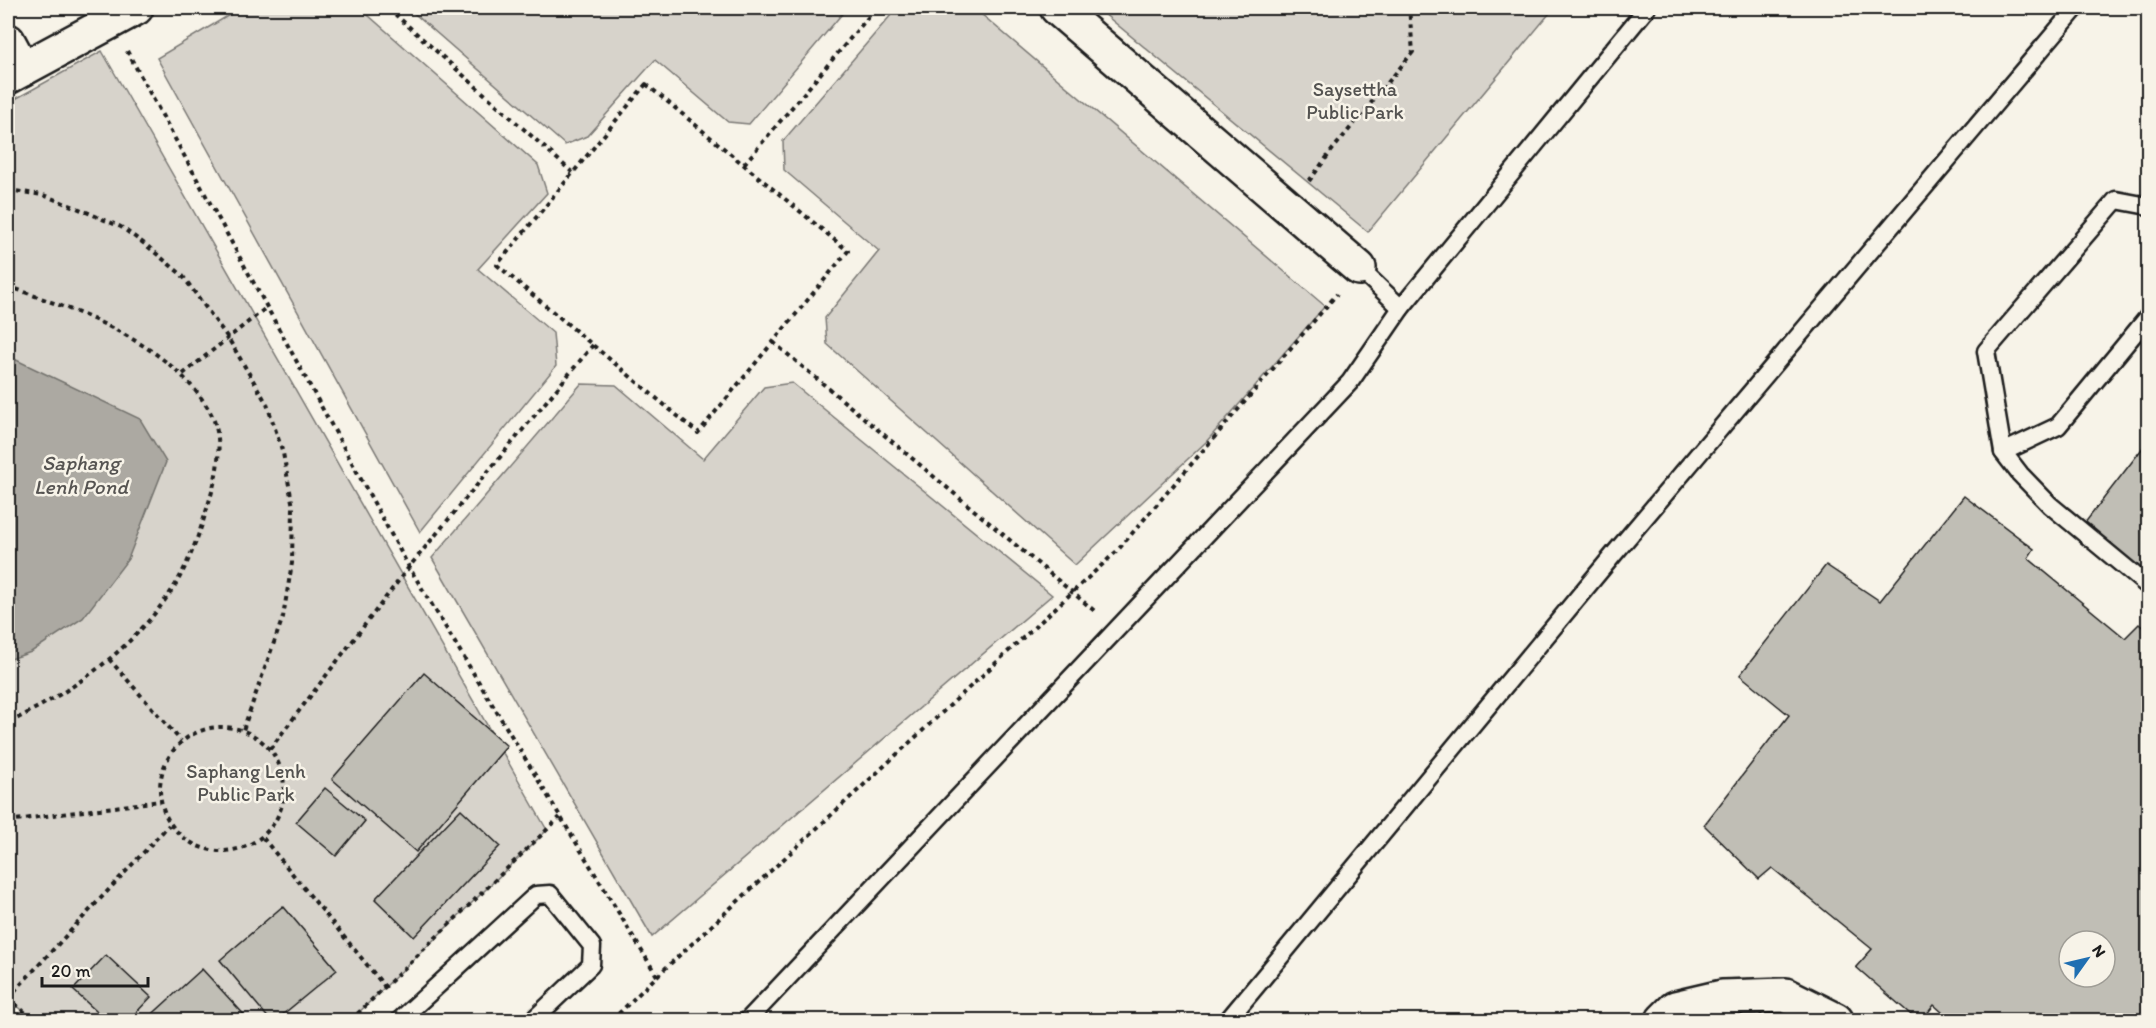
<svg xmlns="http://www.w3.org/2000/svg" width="2156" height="1028" font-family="Itim,sans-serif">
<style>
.green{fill:#d7d3cb;stroke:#7a7874;stroke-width:1.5}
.water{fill:#aca9a2;stroke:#72716c;stroke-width:1.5}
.building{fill:#c0beb5;stroke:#1c1c1c;stroke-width:1.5;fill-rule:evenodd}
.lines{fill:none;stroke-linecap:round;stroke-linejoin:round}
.service-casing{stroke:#1c1c1c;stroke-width:21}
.minor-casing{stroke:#1c1c1c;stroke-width:38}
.tertiary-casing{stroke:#1c1c1c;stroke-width:38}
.path{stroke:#1c1c1c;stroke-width:4;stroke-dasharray:4.5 4.5;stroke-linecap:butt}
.service{stroke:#f7f3e8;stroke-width:16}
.minor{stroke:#f7f3e8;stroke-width:33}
.tertiary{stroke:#f7f3e8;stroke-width:33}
.labels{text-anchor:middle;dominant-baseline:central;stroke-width:5;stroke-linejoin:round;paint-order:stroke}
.park-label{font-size:20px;fill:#545351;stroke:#f7f3e8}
.water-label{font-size:21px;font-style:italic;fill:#565452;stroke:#f7f3e8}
</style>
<rect width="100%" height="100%" fill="#f7f3e8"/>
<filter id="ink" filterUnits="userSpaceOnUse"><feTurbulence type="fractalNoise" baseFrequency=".0167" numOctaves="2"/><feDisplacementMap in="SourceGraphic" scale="12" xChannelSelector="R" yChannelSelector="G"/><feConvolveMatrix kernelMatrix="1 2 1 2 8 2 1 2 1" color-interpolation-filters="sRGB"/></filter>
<g filter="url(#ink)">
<g class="green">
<path d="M 241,8 L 360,8 L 538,165 L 547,193 L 478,269 L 553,333 L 556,366 L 420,532 L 157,58 Z"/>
<path d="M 408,8 L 847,8 L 749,124 L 728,122 L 655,60 L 587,136 L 565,145 Z"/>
<path d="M 897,8 L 974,8 L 1325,306 L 1206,442 L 1075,565 L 827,344 L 825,318 L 879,251 L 784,170 L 783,141 Z"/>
<path d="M 1097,8 L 1554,8 L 1368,232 Z"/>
<path d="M 102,51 L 547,830 L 351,1020 L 34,1020 L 8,998 L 8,103 Z"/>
<path d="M 792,383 L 1052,595 L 652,937 L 432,558 L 581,384 L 616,385 L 703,459 L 764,387 Z"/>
</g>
<path class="water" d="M 10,357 L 140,419 L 166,462 L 128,559 L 83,618 L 31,652 L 8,660 L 8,365 Z"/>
<g class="building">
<path d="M 2148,441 L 2148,575 L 2084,524 Z"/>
<path d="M 1964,496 L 2034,549 L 2028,558 L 2125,638 L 2139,624 L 2148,632 L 2148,1020 L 1951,1020 L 1934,1005 L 1922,1020 L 1917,1020 L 1856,967 L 1872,949 L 1772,868 L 1759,879 L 1704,825 L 1789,715 L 1740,675 L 1826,565 L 1880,601 ZM 2069,941 L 2105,941 L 2105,977 L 2069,977 Z"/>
<path d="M 424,673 L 507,746 L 416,852 L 332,779 Z"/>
<path d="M 325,788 L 365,821 L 336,856 L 296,822 Z"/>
<path d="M 461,809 L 500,846 L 414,937 L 375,899 Z"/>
<path d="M 283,906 L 337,970 L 276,1020 L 270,1020 L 220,960 Z"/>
<path d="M 106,955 L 151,997 L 129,1020 L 106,1020 L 73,990 Z"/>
<path d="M 202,969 L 249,1020 L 146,1020 Z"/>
<path d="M 1767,1009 L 1780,1020 L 1756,1020 Z"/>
</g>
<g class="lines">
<defs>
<g id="service">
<path d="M 2148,206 L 2116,200 L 1986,351 L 2003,452 L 2020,474 L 2050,505 L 2148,586"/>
<path d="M 1359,268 L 1401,308"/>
<path d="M 2003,452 L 2058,426 L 2148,317"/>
<path d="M 400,1020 L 536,895 L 550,894 L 592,946 L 591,965 L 533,1020"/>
<path d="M 748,1020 L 1350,382 L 1401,308 L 1647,8"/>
<path d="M 1228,1020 L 1614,554 L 2076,8"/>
</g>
<g id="minor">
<path d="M 1057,8 L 1359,268"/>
<path d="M 8,41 L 23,69"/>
<path d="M 1663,1020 L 1675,1008 L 1722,997 L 1786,995 L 1836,1020"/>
</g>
<path id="tertiary" d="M 8,77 L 136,8"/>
</defs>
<use href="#service" class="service-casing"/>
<use href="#minor" class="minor-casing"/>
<use href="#tertiary" class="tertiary-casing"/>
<g class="path">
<path d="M 388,8 L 573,173"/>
<path d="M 127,51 L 409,567 L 657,976"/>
<path d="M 646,84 L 848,251 L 698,433 L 497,265 Z"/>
<path d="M 744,164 L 876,8"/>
<path d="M 1309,181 L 1333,149 L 1413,52 L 1409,8"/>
<path d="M 8,190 L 43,195 L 77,208 L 121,227 L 146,245 L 182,275 L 228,338 L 267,404 L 283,453 L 293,507 L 292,563 L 283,617 L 243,730"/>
<path d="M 8,286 C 78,312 168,341 209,410 C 225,437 218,473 209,502 C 201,529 191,558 177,582 C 145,635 93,677 40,706 C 30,711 19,719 8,722"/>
<path d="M 773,342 L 1097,613"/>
<path d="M 183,374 L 267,307"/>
<path d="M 109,659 L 181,741"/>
<circle cx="222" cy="789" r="62"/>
<path d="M 270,749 L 409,567 L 593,345"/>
<path d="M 8,821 L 160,801"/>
<path d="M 263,838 L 386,988"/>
<path d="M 8,998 L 169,825"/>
<path d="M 8,998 L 34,1020"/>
<path d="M 351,1020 L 560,817"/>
<path d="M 612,1020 L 657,976 L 1117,551 L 1337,294"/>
</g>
<use href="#service" class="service"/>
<use href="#minor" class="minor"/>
<use href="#tertiary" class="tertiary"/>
</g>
</g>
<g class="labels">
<g class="park-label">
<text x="1355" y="89">Saysettha<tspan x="1355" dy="23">Public Park</tspan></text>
<text x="246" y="771">Saphang Lenh<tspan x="246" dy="23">Public Park</tspan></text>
</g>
<g class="water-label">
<text x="81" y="462">Saphang<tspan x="81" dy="24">Lenh Pond</tspan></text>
</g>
</g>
<rect width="2156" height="1028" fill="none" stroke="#f7f3e8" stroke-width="30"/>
<rect x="15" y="15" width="2126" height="998" fill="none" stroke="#1c1c1c" stroke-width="2" filter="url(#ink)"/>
<g transform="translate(2087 959) rotate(56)"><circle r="28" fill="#f7f3e8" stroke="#9f9d96" stroke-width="1.5"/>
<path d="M0-4.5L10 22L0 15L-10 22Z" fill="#1f6fb2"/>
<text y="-9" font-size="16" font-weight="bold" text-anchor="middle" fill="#1c1c1c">N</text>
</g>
<path d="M42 977v9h106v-9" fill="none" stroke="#1c1c1c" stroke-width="3"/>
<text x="51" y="977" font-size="18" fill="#1c1c1c" stroke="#f7f3e8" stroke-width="4.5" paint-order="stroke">20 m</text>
</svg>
